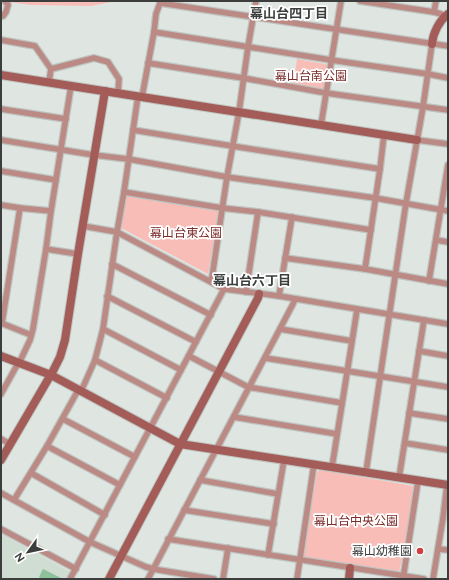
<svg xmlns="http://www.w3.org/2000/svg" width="449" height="580" font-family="Raleway,'Noto Sans JP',sans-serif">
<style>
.built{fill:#d0ddd2}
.green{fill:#f9bdb8}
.water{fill:#8cc199}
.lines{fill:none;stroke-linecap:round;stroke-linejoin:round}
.street-casing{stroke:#bec4c0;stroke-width:8}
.secondary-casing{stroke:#bec4c0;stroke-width:10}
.street{stroke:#bc8a85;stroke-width:5.5}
.secondary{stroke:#a45c58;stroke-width:8}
.poi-dot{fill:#ce3f3f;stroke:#fff;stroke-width:1.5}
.labels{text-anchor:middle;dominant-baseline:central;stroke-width:3.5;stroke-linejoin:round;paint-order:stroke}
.park-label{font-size:12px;fill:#7a2d2a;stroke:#fff}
.poi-label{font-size:12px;fill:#3b3e3c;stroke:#fff;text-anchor:end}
.neighbourhood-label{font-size:13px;font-weight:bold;fill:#3b3e3c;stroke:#fff}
</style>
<rect width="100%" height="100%" fill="#dfe6e1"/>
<path class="built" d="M 1,534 L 69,571 L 69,574 L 67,579 L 1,579 Z"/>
<g class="green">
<path d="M 1,1 L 117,1 L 91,6 L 31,5 Z"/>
<path d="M 297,59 L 330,65 L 326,93 L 293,87 Z"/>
<path d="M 127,196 L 219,211 L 208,274 L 121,228 Z"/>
<path d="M 320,470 L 327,471 L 413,486 L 410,518 L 399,573 L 304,558 L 303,556 L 317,472 Z"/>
</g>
<path class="water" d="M 43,569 L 61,578 L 61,579 L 42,579 L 39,577 Z"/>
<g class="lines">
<defs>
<g id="street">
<path d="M 360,1 L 434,12"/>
<path d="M 436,1 L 434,12 L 441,14 L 444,17"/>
<path d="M 160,3 L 448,46"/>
<path d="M 1,16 L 3,16 L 6,12 L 8,5 L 5,1"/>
<path d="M 154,32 L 331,60 L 428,74 L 448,78"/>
<path d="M 1,40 L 35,46 L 51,69 L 49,82"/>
<path d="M 148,63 L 243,78 L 326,93 L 448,110"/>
<path d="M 51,69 L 94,58 L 108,62 L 119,79 L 118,93"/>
<path d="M 142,97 L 154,32 L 156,14 L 160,3 L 163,1"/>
<path d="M 1,109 L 66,119"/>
<path d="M 321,125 L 341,1"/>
<path d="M 133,130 L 232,146 L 380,169"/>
<path d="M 1,140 L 94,155 L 128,159 L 227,177 L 375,198 L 448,211"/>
<path d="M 417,140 L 448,144"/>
<path d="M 1,171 L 56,180"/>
<path d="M 124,192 L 222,208 L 258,212 L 371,230"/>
<path d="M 1,205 L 20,208 L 51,211"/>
<path d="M 83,226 L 117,232 L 224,289 L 279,296 L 448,324"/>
<path d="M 436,240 L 448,242"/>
<path d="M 46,249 L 78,254"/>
<path d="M 285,258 L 365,269 L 448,284"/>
<path d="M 112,264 L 211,315"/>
<path d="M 365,269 L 380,169 L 384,135"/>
<path d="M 210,281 L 212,277 L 227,177 L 239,112 L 248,47 L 256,1"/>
<path d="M 429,281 L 448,165"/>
<path d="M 246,292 L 258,212"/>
<path d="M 107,296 L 196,342"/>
<path d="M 279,296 L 292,217"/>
<path d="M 1,323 L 31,335"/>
<path d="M 2,323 L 20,208"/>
<path d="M 103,329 L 181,370"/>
<path d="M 280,329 L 352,341"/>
<path d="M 419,351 L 448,356"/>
<path d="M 189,356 L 248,387 L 342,403"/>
<path d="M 265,358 L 448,387"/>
<path d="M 95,360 L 167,398"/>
<path d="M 1,394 L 16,367 L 21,359 L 30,340 L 33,329 L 46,249 L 51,211 L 71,86"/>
<path d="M 409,413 L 448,419"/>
<path d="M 234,417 L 337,434"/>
<path d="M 63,419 L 135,457"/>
<path d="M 1,439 L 10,444"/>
<path d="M 405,443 L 448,450"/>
<path d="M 47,446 L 120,485"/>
<path d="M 332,467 L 357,310"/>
<path d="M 366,472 L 406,203 L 423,107 L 432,44"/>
<path d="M 31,473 L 105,515"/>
<path d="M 399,478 L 424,320"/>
<path d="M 200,480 L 278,494"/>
<path d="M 1,493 L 90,542 L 146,567 L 159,570 L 214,579"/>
<path d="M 14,500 L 47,446 L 76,394 L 83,387 L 95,360 L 103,329 L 117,232 L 124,192 L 138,96"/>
<path d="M 184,510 L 274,524"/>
<path d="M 1,529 L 76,569"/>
<path d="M 168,539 L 424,579"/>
<path d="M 438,549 L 448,550"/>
<path d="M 268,555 L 284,460"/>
<path d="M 70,579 L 224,289"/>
<path d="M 148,579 L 293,304 L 295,299"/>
<path d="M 223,579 L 228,548"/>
<path d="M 297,579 L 314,464"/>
<path d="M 403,579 L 418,481"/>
<path d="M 433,579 L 443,518 L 447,485"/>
</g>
<g id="secondary">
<path d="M 432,44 C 433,33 439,21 448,14"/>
<path d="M 1,75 L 417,140"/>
<path d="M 1,356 L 51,375 L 180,444 L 448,485"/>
<path d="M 1,460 L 53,371 L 60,357 L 65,340 L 78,254 L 105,91"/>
<path d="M 109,579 L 258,298 L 259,294"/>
<path d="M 349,579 L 350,568"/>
</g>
</defs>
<use href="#street" class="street-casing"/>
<use href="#secondary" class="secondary-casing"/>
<use href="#street" class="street"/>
<use href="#secondary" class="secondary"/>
</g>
<circle class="poi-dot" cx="420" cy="551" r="4"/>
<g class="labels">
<g class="park-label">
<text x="311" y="76">幕山台南公園</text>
<text x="186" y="233">幕山台東公園</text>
<text x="356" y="521">幕山台中央公園</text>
</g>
<g class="poi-label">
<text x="412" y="551">幕山幼稚園</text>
</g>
<g class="neighbourhood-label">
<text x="289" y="13">幕山台四丁目</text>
<text x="252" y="280">幕山台六丁目</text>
</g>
</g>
<rect width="449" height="580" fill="none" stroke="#3b3e3c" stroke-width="4"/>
<g transform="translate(28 552) rotate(237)" stroke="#ffffff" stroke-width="3" paint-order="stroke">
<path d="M0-3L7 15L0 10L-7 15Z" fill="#3b3e3c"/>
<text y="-6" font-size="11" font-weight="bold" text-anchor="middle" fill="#3b3e3c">N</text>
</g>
</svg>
